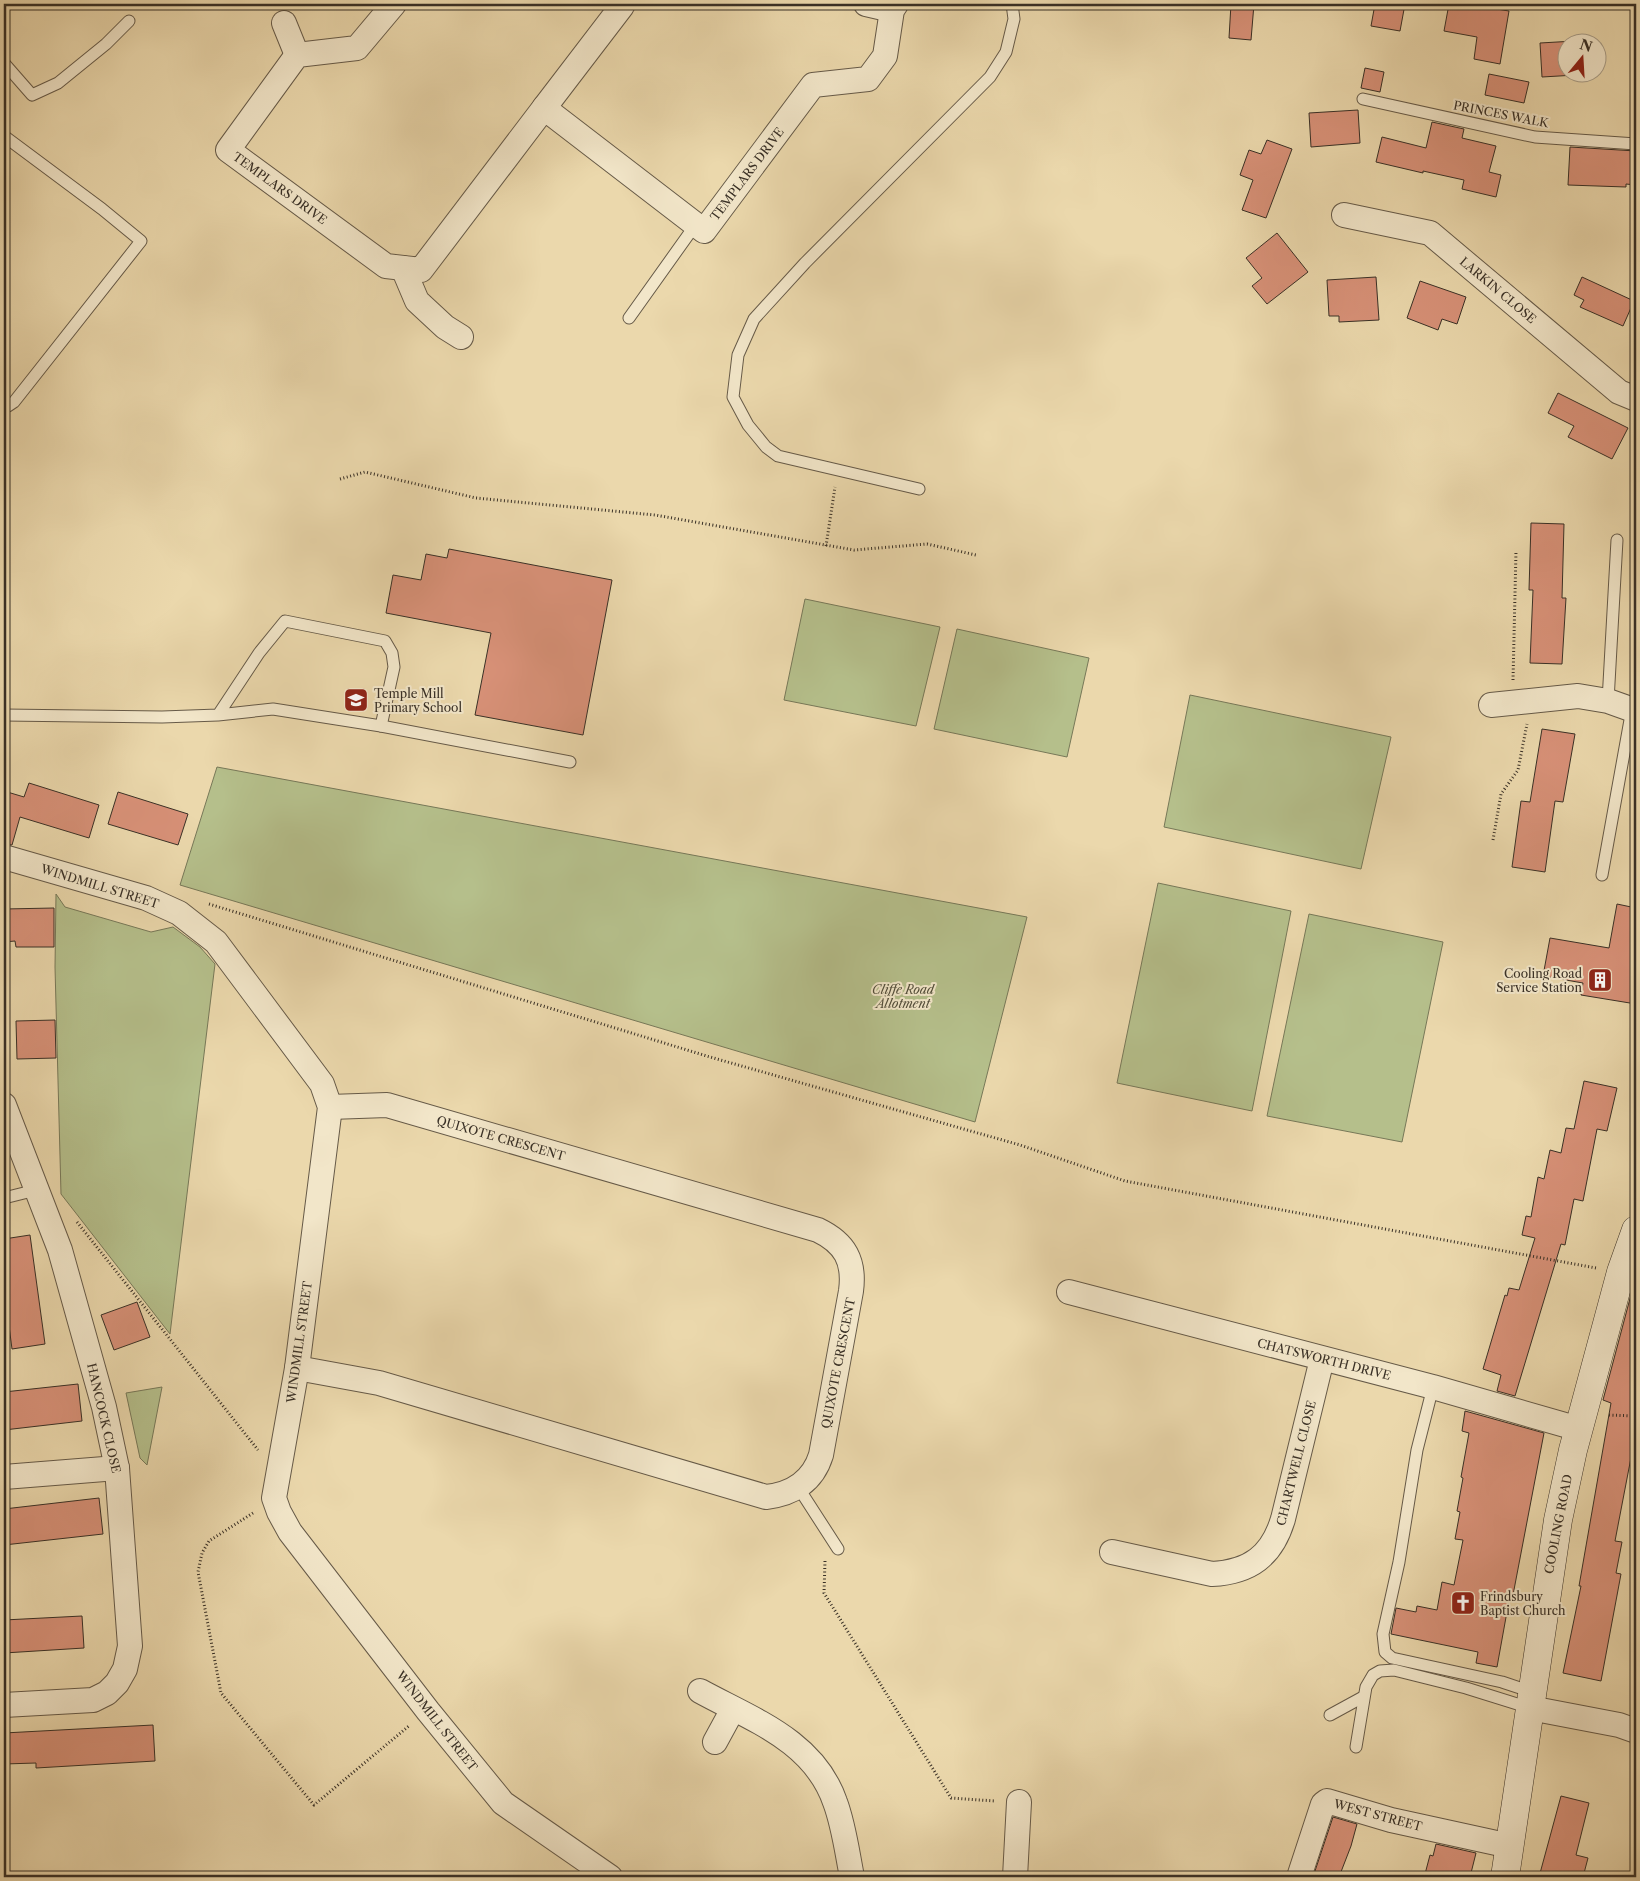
<svg xmlns="http://www.w3.org/2000/svg" width="1640" height="1881" font-family="'Libre Caslon Text',serif">
<style>
.green{fill:#b5bf8b;stroke:#777858}
.building{fill:#d89178;stroke:#393026}
.lines{fill:none;stroke-linecap:round;stroke-linejoin:round}
.service-casing{stroke:#665a48;stroke-width:13}
.minor-casing{stroke:#665a48;stroke-width:26}
.secondary-casing{stroke:#393026;stroke-width:29}
.path{stroke:#393026;stroke-width:3;stroke-dasharray:1 2.5;stroke-linecap:butt}
.service{stroke:#f2e6c9;stroke-width:11}
.minor{stroke:#f2e6c9;stroke-width:24}
.secondary{stroke:#f2e6c9;stroke-width:28}
.labels{text-anchor:middle;dominant-baseline:central;stroke-width:4;stroke-linejoin:round;paint-order:stroke}
.street-label{font-size:12px;fill:#393026;stroke:#f2e6c9}
.poi-label{font-size:12px;fill:#393026;stroke:#f2e6c9;text-anchor:start}
.park-label{font-size:12px;font-style:italic;fill:#524d3a;stroke:#f2e6c9}
</style>
<rect width="100%" height="100%" fill="#ebd8ac"/>
<filter id="stains"><feTurbulence type="fractalNoise" baseFrequency=".004" numOctaves="4"/><feColorMatrix values="0 0 0 0 .2 0 0 0 0 .09 0 0 0 0 .02 0 0 0 .5 -.17"/></filter>
<radialGradient id="worn" r=".72"><stop offset=".6" stop-color="#630" stop-opacity="0"/><stop offset="1" stop-color="#630" stop-opacity=".3"/></radialGradient>
<g class="green">
<path d="M 805,599 L 940,627 L 916,726 L 784,700 Z"/>
<path d="M 957,629 L 1089,658 L 1067,757 L 934,729 Z"/>
<path d="M 1190,695 L 1391,737 L 1361,869 L 1164,827 Z"/>
<path d="M 217,767 L 1027,917 L 975,1122 L 180,885 Z"/>
<path d="M 1158,883 L 1291,911 L 1252,1111 L 1117,1083 Z"/>
<path d="M 56,894 L 65,907 L 151,932 L 173,927 L 200,947 L 215,964 L 170,1334 L 61,1194 L 55,967 Z"/>
<path d="M 1309,914 L 1443,942 L 1402,1142 L 1267,1116 Z"/>
<path d="M 162,1387 L 147,1465 L 140,1458 L 126,1393 Z"/>
</g>
<g class="building">
<path d="M 1231,4 L 1254,4 L 1251,40 L 1229,38 Z"/>
<path d="M 1375,4 L 1405,4 L 1400,31 L 1371,26 Z"/>
<path d="M 1449,4 L 1478,4 L 1478,6 L 1509,11 L 1500,64 L 1474,59 L 1477,37 L 1444,31 Z"/>
<path d="M 1592,40 L 1592,42 L 1568,42 L 1568,72 L 1593,72 L 1593,74 L 1542,77 L 1540,43 Z"/>
<path d="M 1365,68 L 1384,72 L 1380,92 L 1361,88 Z"/>
<path d="M 1489,74 L 1529,82 L 1524,103 L 1485,95 Z"/>
<path d="M 1358,110 L 1360,143 L 1311,147 L 1309,113 Z"/>
<path d="M 1432,122 L 1464,129 L 1462,138 L 1496,146 L 1489,172 L 1501,175 L 1496,197 L 1462,189 L 1464,180 L 1423,171 L 1423,173 L 1376,162 L 1382,137 L 1426,148 Z"/>
<path d="M 1267,140 L 1292,149 L 1266,218 L 1242,210 L 1253,180 L 1240,175 L 1249,150 L 1261,154 Z"/>
<path d="M 1570,147 L 1636,151 L 1636,185 L 1626,184 L 1626,187 L 1568,185 Z"/>
<path d="M 1277,233 L 1308,272 L 1267,304 L 1252,286 L 1262,278 L 1246,258 Z"/>
<path d="M 1376,277 L 1379,320 L 1339,322 L 1339,316 L 1329,316 L 1327,280 Z"/>
<path d="M 1582,277 L 1634,301 L 1623,326 L 1580,307 L 1584,300 L 1574,295 Z"/>
<path d="M 1420,281 L 1466,297 L 1457,324 L 1442,319 L 1438,330 L 1407,318 Z"/>
<path d="M 1558,393 L 1628,428 L 1612,459 L 1568,437 L 1574,426 L 1548,413 Z"/>
<path d="M 1531,523 L 1564,524 L 1562,598 L 1566,598 L 1562,664 L 1530,663 L 1533,590 L 1529,590 Z"/>
<path d="M 449,549 L 612,580 L 583,735 L 475,715 L 491,633 L 386,613 L 393,575 L 421,580 L 426,554 L 447,558 Z"/>
<path d="M 1542,729 L 1575,734 L 1563,802 L 1555,801 L 1545,872 L 1512,867 L 1521,801 L 1530,802 Z"/>
<path d="M 29,783 L 99,805 L 89,838 L 20,817 L 12,845 L 4,844 L 4,791 L 24,797 Z"/>
<path d="M 118,792 L 188,814 L 178,845 L 108,824 Z"/>
<path d="M 1617,904 L 1636,908 L 1636,1004 L 1581,995 L 1583,983 L 1543,976 L 1550,938 L 1609,948 Z"/>
<path d="M 54,908 L 54,947 L 16,947 L 15,941 L 4,942 L 4,909 Z"/>
<path d="M 55,1020 L 56,1058 L 17,1059 L 16,1021 Z"/>
<path d="M 1584,1081 L 1617,1088 L 1607,1131 L 1597,1129 L 1583,1201 L 1574,1199 L 1565,1245 L 1561,1244 L 1515,1396 L 1497,1391 L 1501,1375 L 1483,1369 L 1505,1295 L 1507,1296 L 1509,1288 L 1519,1290 L 1535,1238 L 1522,1235 L 1526,1216 L 1531,1217 L 1538,1177 L 1544,1179 L 1550,1150 L 1561,1153 L 1566,1128 L 1574,1129 Z"/>
<path d="M 30,1235 L 45,1344 L 12,1349 L 4,1287 L 4,1239 Z"/>
<path d="M 1636,1276 L 1636,1443 L 1634,1442 L 1615,1541 L 1622,1542 L 1616,1573 L 1621,1574 L 1601,1681 L 1563,1673 L 1581,1586 L 1579,1586 L 1611,1403 L 1603,1400 Z"/>
<path d="M 137,1302 L 150,1337 L 114,1350 L 101,1315 Z"/>
<path d="M 78,1384 L 82,1421 L 4,1430 L 4,1392 Z"/>
<path d="M 1465,1411 L 1544,1433 L 1513,1595 L 1510,1595 L 1497,1667 L 1476,1663 L 1478,1652 L 1391,1634 L 1396,1608 L 1416,1612 L 1417,1606 L 1437,1610 L 1442,1582 L 1454,1585 L 1463,1540 L 1455,1539 L 1460,1512 L 1457,1511 L 1463,1478 L 1461,1477 L 1469,1433 L 1462,1431 Z"/>
<path d="M 99,1498 L 103,1534 L 4,1545 L 4,1509 Z"/>
<path d="M 82,1616 L 84,1648 L 4,1653 L 4,1620 Z"/>
<path d="M 153,1725 L 155,1761 L 36,1768 L 36,1763 L 4,1764 L 4,1733 Z"/>
<path d="M 1561,1796 L 1589,1803 L 1576,1855 L 1588,1858 L 1583,1877 L 1539,1877 Z"/>
<path d="M 1333,1817 L 1357,1824 L 1351,1846 L 1339,1877 L 1313,1877 Z"/>
<path d="M 1436,1844 L 1476,1853 L 1470,1877 L 1436,1877 L 1425,1874 L 1430,1855 L 1433,1856 Z"/>
</g>
<g class="lines">
<defs>
<g id="service">
<path d="M 4,63 L 32,95 L 58,83 L 106,44 L 129,21"/>
<path d="M 1363,99 L 1535,137 L 1636,144"/>
<path d="M 4,136 L 102,209 L 141,241 L 14,402 L 8,406 L 4,407"/>
<path d="M 629,318 L 696,224"/>
<path d="M 919,489 L 778,456 L 766,447 L 748,425 L 733,397 L 738,355 L 754,319 L 805,263 L 990,77 L 1006,52 L 1014,19 L 1012,4"/>
<path d="M 1608,701 L 1617,540"/>
<path d="M 4,715 L 162,717 L 218,715 L 273,709 L 381,726 L 394,667 L 392,653 L 385,641 L 285,621 L 259,653 L 218,715"/>
<path d="M 381,726 L 570,762"/>
<path d="M 1602,875 L 1632,709"/>
<path d="M 4,1198 L 36,1190"/>
<path d="M 1433,1387 L 1417,1450 L 1399,1562 L 1383,1634 L 1385,1652 L 1392,1658 L 1502,1682 L 1532,1692"/>
<path d="M 798,1487 L 838,1549"/>
<path d="M 1330,1715 L 1363,1697"/>
<path d="M 1356,1747 L 1366,1687 L 1373,1675 L 1380,1671 L 1394,1670 L 1466,1688 L 1530,1708"/>
</g>
<g id="minor">
<path d="M 394,4 L 357,48 L 297,55 L 228,150 L 386,266 L 421,270 L 544,108 L 704,231 L 813,85 L 868,79 L 885,56 L 892,10 L 896,4"/>
<path d="M 866,4 L 892,10"/>
<path d="M 284,23 L 297,55"/>
<path d="M 544,108 L 622,6 L 621,4"/>
<path d="M 1344,215 L 1430,233 L 1619,392 L 1636,399"/>
<path d="M 403,268 L 417,301 L 445,327 L 461,337"/>
<path d="M 1491,705 L 1578,696 L 1608,701 L 1636,711"/>
<path d="M 4,857 L 146,898 L 179,913 L 216,942 L 322,1084 L 330,1107 L 297,1368 L 274,1498 L 279,1512 L 290,1532 L 428,1711 L 503,1803 L 610,1877"/>
<path d="M 4,1105 L 60,1250 L 104,1407 L 117,1468 L 130,1646 L 125,1669 L 117,1683 L 107,1693 L 93,1700 L 4,1705"/>
<path d="M 1069,1292 L 1433,1387 L 1579,1429"/>
<path d="M 297,1368 L 379,1383 L 766,1497 C 793,1494 813,1481 821,1455 L 851,1291 C 855,1261 845,1243 818,1230 L 387,1105 L 330,1107"/>
<path d="M 4,1477 L 117,1468"/>
<path d="M 1112,1552 L 1212,1574 C 1250,1572 1272,1556 1283,1519 L 1322,1359"/>
<path d="M 700,1691 C 753,1720 814,1741 835,1802 C 844,1826 847,1852 852,1877"/>
<path d="M 1530,1708 L 1619,1725 L 1636,1731"/>
<path d="M 715,1742 L 733,1709"/>
<path d="M 1015,1877 L 1019,1802"/>
<path d="M 1299,1877 L 1323,1804 L 1327,1801 L 1391,1820 L 1510,1846"/>
</g>
<path id="secondary" d="M 1505,1877 L 1558,1520 L 1573,1450 L 1621,1272 L 1636,1230"/>
</defs>
<use href="#service" class="service-casing"/>
<use href="#minor" class="minor-casing"/>
<use href="#secondary" class="secondary-casing"/>
<g class="path">
<path d="M 340,479 L 365,472 L 476,498 L 655,515 L 854,550 L 927,544 L 976,555"/>
<path d="M 826,546 L 835,487"/>
<path d="M 1513,680 L 1516,551"/>
<path d="M 1493,840 L 1501,794 L 1518,770 L 1527,724"/>
<path d="M 209,904 L 710,1057 L 1020,1145 L 1125,1181 L 1596,1268"/>
<path d="M 77,1222 L 258,1450"/>
<path d="M 1609,1415 L 1636,1416"/>
<path d="M 253,1513 L 209,1541 L 202,1553 L 198,1572 L 221,1693 L 314,1805 L 410,1725"/>
<path d="M 825,1561 L 824,1593 L 951,1798 L 995,1801"/>
<path d="M 1632,1877 L 1636,1864"/>
</g>
<use href="#service" class="service"/>
<use href="#minor" class="minor"/>
<use href="#secondary" class="secondary"/>
</g>
<defs>
<symbol id="school-square" viewBox="-11 -11 22 22"><rect x="-9" y="-9" width="18" height="18" rx="4" fill="#8f2418" stroke="#f2e6c9"/><path d="M0-5L7-2L0 1L-7-2ZM-4 1L0 2.5L4 1V4Q0 6-4 4Z" fill="#fff"/></symbol>
<symbol id="building-square" viewBox="-11 -11 22 22"><rect x="-9" y="-9" width="18" height="18" rx="4" fill="#8f2418" stroke="#f2e6c9"/><path d="M-4-6H4V6H1V3H-1V6H-4ZM-2.5-4.3h1.7v1.8h-1.7ZM.8-4.3h1.7v1.8H.8ZM-2.5-1h1.7V.8h-1.7ZM.8-1h1.7V.8H.8Z" fill="#fff"/></symbol>
<symbol id="church-square" viewBox="-11 -11 22 22"><rect x="-9" y="-9" width="18" height="18" rx="4" fill="#8f2418" stroke="#f2e6c9"/><path d="M-1.2-6h2.4v3.5h3.3v2.4h-3.3V6h-2.4V-.1h-3.3v-2.4h3.3Z" fill="#fff"/></symbol>
</defs>
<g fill-rule="evenodd">
<use href="#school-square" x="342" y="686" width="28" height="28"/>
<use href="#building-square" x="1586" y="966" width="28" height="28"/>
<use href="#church-square" x="1449" y="1589" width="28" height="28"/>
</g>
<g class="labels">
<g class="street-label">
<text transform="translate(1501 114) rotate(11)">PRINCES WALK</text>
<text transform="translate(747 174) rotate(-53)">TEMPLARS DRIVE</text>
<text transform="translate(280 188) rotate(36)">TEMPLARS DRIVE</text>
<text transform="translate(1498 290) rotate(40)">LARKIN CLOSE</text>
<text transform="translate(100 886) rotate(17)">WINDMILL STREET</text>
<text transform="translate(501 1138) rotate(16)">QUIXOTE CRESCENT</text>
<text transform="translate(299 1342) rotate(-82)">WINDMILL STREET</text>
<text transform="translate(1324 1359) rotate(14)">CHATSWORTH DRIVE</text>
<text transform="translate(838 1363) rotate(-79)">QUIXOTE CRESCENT</text>
<text transform="translate(104 1418) rotate(77)">HANCOCK CLOSE</text>
<text transform="translate(1296 1463) rotate(-76)">CHARTWELL CLOSE</text>
<text transform="translate(1558 1524) rotate(-79)">COOLING ROAD</text>
<text transform="translate(437 1721) rotate(52)">WINDMILL STREET</text>
<text transform="translate(1378 1815) rotate(15)">WEST STREET</text>
</g>
<g class="poi-label">
<text x="374" y="693">Temple Mill<tspan x="374" dy="14">Primary School</tspan></text>
<text x="1582" y="973" text-anchor="end">Cooling Road<tspan x="1582" dy="14">Service Station</tspan></text>
<text x="1480" y="1596">Frindsbury<tspan x="1480" dy="14">Baptist Church</tspan></text>
</g>
<g class="park-label">
<text x="903" y="989">Cliffe Road<tspan x="903" dy="14">Allotment</tspan></text>
</g>
</g>
<rect width="1640" height="1881" fill="none" stroke="#ebd8ac" stroke-width="20"/>
<rect x="5" y="5" width="1630" height="1871" fill="none" stroke="#393026" stroke-width="2.5"/>
<rect x="10" y="10" width="1620" height="1861" fill="none" stroke="#393026"/>
<g transform="translate(1582 58) rotate(18)"><circle r="24" fill="#f2e6c9" stroke="#a89d88"/>
<path d="M0-4L9 19L0 12L-9 19Z" fill="#8f2418"/>
<text y="-8" font-size="14" font-weight="bold" text-anchor="middle" fill="#393026">N</text>
</g>
<rect width="100%" height="100%" filter="url(#stains)"/>
<rect width="100%" height="100%" fill="url(#worn)"/>
</svg>
